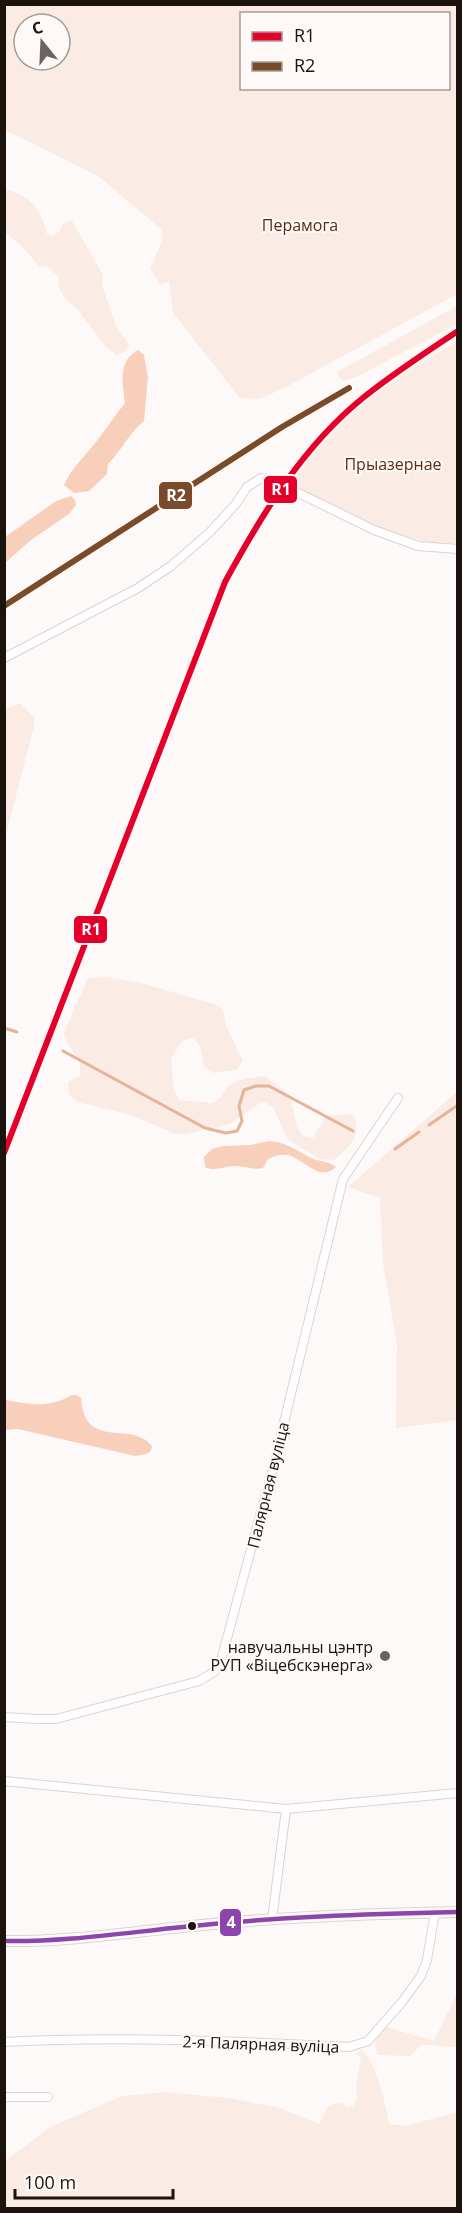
<svg xmlns="http://www.w3.org/2000/svg" width="462" height="2213" font-family="'Open Sans',sans-serif">
<style>
.green{fill:#faebe4;fill-rule:evenodd}
.forest{fill:#f8cfba}
.lines{fill:none;stroke-linecap:round;stroke-linejoin:round}
.stream{stroke:#e6b39a;stroke-width:3}
.minor-casing{stroke:#dbd4d2;stroke-width:10}
.tertiary-casing{stroke:#dbd4d2;stroke-width:12}
.minor{stroke:#fffefe;stroke-width:8}
.tertiary{stroke:#fffefe;stroke-width:10}
.bus-1-casing{stroke:#fef8f6;stroke-width:9}
.bus-1{stroke:#8e44ad;stroke-width:4.5}
.rail-1-casing{stroke:#fef8f6;stroke-width:10}
.rail-2-casing{stroke:#fef8f6;stroke-width:10}
.rail-1{stroke:#e4002b;stroke-width:6}
.rail-2{stroke:#7a4b2a;stroke-width:6}
.poi-dot{fill:#6a6460;stroke:#fef8f6;stroke-width:2}
.bus-dot{fill:#1c130e;stroke:#fef8f6;stroke-width:2}
.labels{text-anchor:middle;dominant-baseline:central;stroke-width:4.5;stroke-linejoin:round;paint-order:stroke}
.park-label{font-size:16px;fill:#5b2c12;stroke:#fef8f6}
.street-label{font-size:16px;fill:#1c130e;stroke:#fef8f6}
.poi-label{font-size:16px;fill:#1c130e;stroke:#fef8f6;text-anchor:end}
.line-badge{stroke:#fef8f6;stroke-width:2}
.badge-label{font-size:16px;text-anchor:middle;font-weight:bold;fill:#fff}
</style>
<rect width="100%" height="100%" fill="#fcf9f8"/>
<g class="green">
<path d="M 4,5 L 457,5 L 457,294 L 286,387 L 260,399 L 240,398 L 173,313 L 169,281 L 161,285 L 150,269 L 163,239 L 161,229 L 98,176 L 5,130 ZM 242,14 L 448,14 L 448,88 L 242,88 ZM 24,24 L 60,24 L 60,60 L 24,60 Z"/>
<path d="M 8,190 C 31,196 42,211 47,234 L 53,236 L 60,231 L 63,223 L 72,221 L 103,275 L 102,286 L 117,328 L 129,344 L 127,351 L 117,355 L 107,348 L 78,310 L 64,297 L 59,288 L 58,276 L 48,267 L 39,266 L 21,245 L 5,232 L 5,192 Z"/>
<path d="M 457,306 L 457,324 L 360,375 L 344,381 L 339,378 L 337,372 Z"/>
<path d="M 457,342 L 457,543 L 430,543 L 380,529 L 292,485 L 309,456 L 364,401 L 410,369 Z"/>
<path d="M 20,703 L 34,717 L 34,726 L 5,839 L 5,709 Z"/>
<path d="M 107,977 L 141,983 L 214,1004 L 223,1009 L 226,1026 L 243,1061 L 236,1070 L 214,1073 L 204,1067 L 200,1046 L 193,1038 L 182,1041 L 171,1059 L 174,1091 L 180,1100 L 212,1103 L 221,1098 C 230,1077 245,1080 265,1076 L 290,1096 L 297,1127 L 303,1136 L 313,1138 L 326,1116 L 353,1114 C 363,1136 350,1147 334,1160 L 320,1159 L 288,1140 L 273,1107 L 263,1101 L 230,1124 L 186,1134 L 175,1134 L 131,1115 L 77,1102 L 69,1094 L 68,1082 L 80,1076 L 80,1063 L 63,1035 L 88,978 Z"/>
<path d="M 457,1092 L 457,1420 L 396,1428 L 397,1344 L 383,1264 L 380,1198 L 348,1187 Z"/>
<path d="M 457,1994 L 457,2046 C 445,2049 434,2044 421,2045 L 410,2056 L 378,2055 C 371,2042 378,2036 386,2027 L 434,2041 Z"/>
<path d="M 361,2050 C 375,2057 387,2108 389,2124 L 406,2126 L 457,2112 L 457,2208 L 5,2208 L 5,2161 L 50,2127 L 122,2096 L 166,2092 L 228,2098 L 277,2107 L 319,2124 L 325,2113 L 326,2108 L 333,2104 L 342,2103 L 347,2107 L 353,2106 L 357,2099 L 356,2087 L 361,2057 L 356,2054 Z"/>
</g>
<g class="forest">
<path d="M 138,350 L 144,355 L 148,377 L 144,421 C 129,433 122,450 108,464 L 107,474 L 89,491 L 74,493 L 64,485 C 73,465 87,455 99,438 C 108,426 116,414 125,403 C 123,382 117,362 138,350 Z"/>
<path d="M 71,496 L 75,500 L 76,505 L 69,514 L 31,540 L 5,563 L 5,537 L 56,501 Z"/>
<path d="M 269,1141 C 285,1142 295,1149 309,1157 C 317,1162 328,1160 336,1167 C 320,1183 303,1158 287,1155 C 280,1154 275,1156 268,1159 L 263,1168 C 253,1171 244,1165 234,1166 C 225,1166 214,1172 205,1167 L 204,1157 L 212,1149 L 223,1146 L 251,1145 Z"/>
<path d="M 72,1395 L 77,1395 L 81,1398 C 85,1452 130,1419 152,1446 L 151,1451 L 146,1454 L 135,1456 L 18,1429 L 5,1430 L 5,1400 C 31,1404 47,1409 72,1395 Z"/>
</g>
<g class="lines">
<g class="stream">
<path d="M 4,1028 L 17,1032"/>
<path d="M 63,1051 L 205,1128 L 226,1133 L 237,1131 L 242,1121 L 239,1106 L 244,1090 L 256,1086 L 269,1086 L 353,1131"/>
<path d="M 429,1125 L 458,1105"/>
<path d="M 395,1149 L 419,1132"/>
</g>
<defs>
<g id="minor">
<path d="M 4,658 L 138,588 L 171,566 L 209,533 L 235,505 L 247,487 L 261,478 L 274,481 L 374,530 L 418,546 L 458,549"/>
<path d="M 4,1717 L 37,1719 L 56,1719 L 199,1681 L 214,1672 L 220,1664 L 273,1468 L 343,1179 L 398,1098"/>
<path d="M 4,1781 L 286,1809 L 458,1793"/>
<path d="M 272,1920 L 286,1809"/>
<path d="M 4,2042 C 119,2036 234,2041 349,2047 L 368,2041 L 402,2002 L 421,1976 L 427,1960 L 435,1912"/>
<path d="M 4,2097 L 48,2097"/>
</g>
<path id="tertiary" d="M 4,1941 C 65,1942 123,1933 183,1927 C 274,1917 366,1914 458,1912"/>
</defs>
<use href="#minor" class="minor-casing"/>
<use href="#tertiary" class="tertiary-casing"/>
<use href="#minor" class="minor"/>
<use href="#tertiary" class="tertiary"/>
<defs>
<path id="bus-1" d="M 4,1941 C 65,1942 123,1933 183,1927 C 274,1917 366,1914 458,1912"/>
</defs>
<use href="#bus-1" class="bus-1-casing"/>
<use href="#bus-1" class="bus-1"/>
<defs>
<path id="rail-1" d="M 4,1153 L 225,582 C 262,514 303,446 364,397 C 394,373 426,352 458,331"/>
<path id="rail-2" d="M 4,606 L 282,427 L 349,388"/>
</defs>
<use href="#rail-1" class="rail-1-casing"/>
<use href="#rail-2" class="rail-2-casing"/>
<use href="#rail-1" class="rail-1"/>
<use href="#rail-2" class="rail-2"/>
</g>
<circle class="poi-dot" cx="385" cy="1656" r="6"/>
<circle class="bus-dot" cx="192" cy="1926" r="5"/>
<g class="labels">
<g class="park-label">
<text x="300" y="225">Перамога</text>
<text x="393" y="464">Прыазернае</text>
</g>
<g class="street-label">
<text transform="translate(268 1485) rotate(-76)">Палярная вуліца</text>
<text transform="translate(261 2044) rotate(2)">2-я Палярная вуліца</text>
</g>
<g class="poi-label">
<text x="373" y="1647">навучальны цэнтр<tspan x="373" dy="18">РУП «Віцебскэнерга»</tspan></text>
</g>
</g>
<g class="line-badge">
<rect x="263" y="475" width="35" height="29" rx="6" fill="#e4002b"/>
<rect x="158" y="481" width="35" height="29" rx="6" fill="#7a4b2a"/>
<rect x="73" y="915" width="35" height="29" rx="6" fill="#e4002b"/>
<rect x="219" y="1908" width="23" height="29" rx="6" fill="#8e44ad"/>
</g>
<g class="badge-label">
<text x="281" y="495">R1</text>
<text x="176" y="501">R2</text>
<text x="91" y="935">R1</text>
<text x="231" y="1928">4</text>
</g>
<rect width="462" height="2213" fill="none" stroke="#1c130e" stroke-width="12"/>
<rect x="240" y="12" width="210" height="78" fill="#fef8f6" stroke="#a49c99" stroke-width="1.5"/>
<rect x="252" y="32" width="30" height="9" fill="#e4002b" stroke="#a49c99" stroke-width="1.5"/>
<text x="294" y="42" font-size="18" fill="#1c130e">R1</text>
<rect x="252" y="62" width="30" height="9" fill="#7a4b2a" stroke="#a49c99" stroke-width="1.5"/>
<text x="294" y="72" font-size="18" fill="#1c130e">R2</text>
<g transform="translate(42 42) rotate(342)"><circle r="28" fill="#fef8f6" stroke="#a49c99" stroke-width="1.5"/>
<path d="M0-4.5L10 22L0 15L-10 22Z" fill="#6a6460"/>
<text y="-9" font-size="16" font-weight="bold" text-anchor="middle" fill="#1c130e">С</text>
</g>
<path d="M15 2189v9h158v-9" fill="none" stroke="#1c130e" stroke-width="3"/>
<text x="24" y="2189" font-size="18" fill="#1c130e" stroke="#fef8f6" stroke-width="4.5" paint-order="stroke">100 m</text>
</svg>
